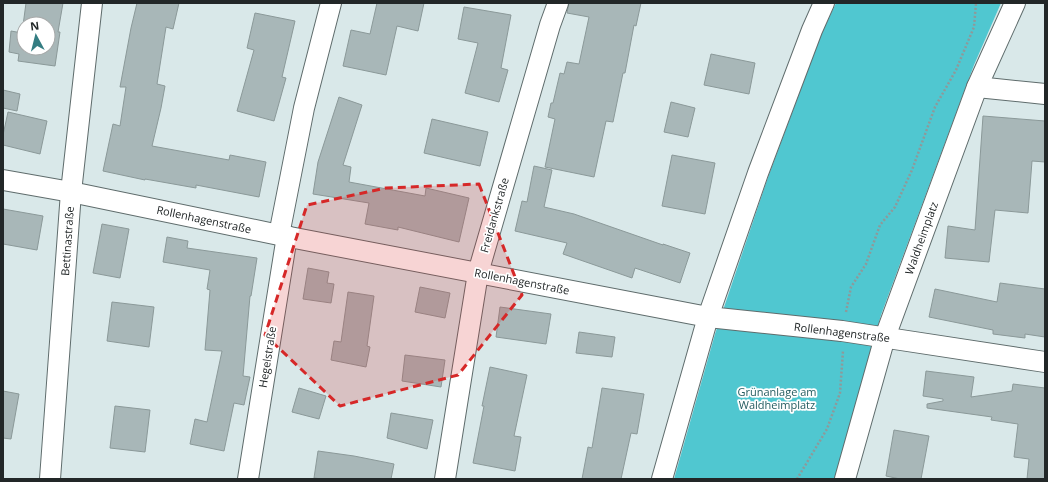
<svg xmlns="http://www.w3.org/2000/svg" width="1048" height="482" font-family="'Open Sans',sans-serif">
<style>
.green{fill:#50c7d0}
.building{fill:#a8b7b8;stroke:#8b9999;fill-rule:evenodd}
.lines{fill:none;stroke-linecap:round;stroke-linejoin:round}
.street-casing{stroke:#5f6c6c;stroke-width:22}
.path{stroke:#8e999a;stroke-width:2.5;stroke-dasharray:2 2;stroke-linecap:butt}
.street{stroke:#fff;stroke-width:20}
.marked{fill:#d62828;fill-opacity:0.2;stroke:#d62828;stroke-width:3;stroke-dasharray:8 5;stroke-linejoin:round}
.labels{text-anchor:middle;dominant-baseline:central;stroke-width:3.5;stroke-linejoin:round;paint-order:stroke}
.street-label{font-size:11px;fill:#222728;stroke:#fff}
.park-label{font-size:11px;fill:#255d61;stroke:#fff}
</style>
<rect width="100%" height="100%" fill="#d9e8e9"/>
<path class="green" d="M 836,3 L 1001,3 L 974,65 L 881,315 L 835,479 L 674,479 L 715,334 L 767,180 L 821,35 Z"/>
<g class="building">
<path d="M 26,3 L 63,3 L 58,32 L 60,32 L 55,66 L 18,61 L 19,54 L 9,52 L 11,31 L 22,33 ZM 24,24 L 48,24 L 48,48 L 24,48 Z"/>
<path d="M 137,3 L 179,3 L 173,29 L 166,27 L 157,84 L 165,86 L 161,108 L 152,146 L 229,160 L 230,155 L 266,162 L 259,197 L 196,185 L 196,188 L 145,179 L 145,180 L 103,171 L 113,124 L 120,126 L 126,87 L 120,87 L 131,28 Z"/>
<path d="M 377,3 L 424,3 L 418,31 L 397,26 L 386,75 L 343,66 L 351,30 L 370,34 Z"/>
<path d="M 569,3 L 641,3 L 636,26 L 634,25 L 625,73 L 623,73 L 613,122 L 606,121 L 594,177 L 545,167 L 555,119 L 548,117 L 551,103 L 553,103 L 560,73 L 564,74 L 567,62 L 579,64 L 589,17 L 567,13 Z"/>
<path d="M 464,7 L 511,15 L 501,68 L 508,70 L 499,102 L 465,93 L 478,43 L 458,39 Z"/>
<path d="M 255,13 L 295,21 L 282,77 L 286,78 L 274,121 L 237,111 L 254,50 L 247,48 Z"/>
<path d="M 711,54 L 755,63 L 749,94 L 704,85 Z"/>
<path d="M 3,90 L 20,94 L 17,111 L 3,108 Z"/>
<path d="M 339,97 L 362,105 L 343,165 L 351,167 L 349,182 L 425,196 L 426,188 L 469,198 L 459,242 L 398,227 L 398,230 L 365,224 L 369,203 L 313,194 L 318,162 Z"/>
<path d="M 671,102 L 695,108 L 688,137 L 664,132 Z"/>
<path d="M 8,112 L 47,121 L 40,154 L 3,145 L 3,135 Z"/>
<path d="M 983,116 L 1045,121 L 1045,162 L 1032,161 L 1028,213 L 995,210 L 989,262 L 945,258 L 948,226 L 975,230 Z"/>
<path d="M 432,119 L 488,132 L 480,166 L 424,153 Z"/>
<path d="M 672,155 L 715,163 L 705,214 L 662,206 Z"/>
<path d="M 534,166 L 552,170 L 544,207 L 574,214 L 663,245 L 663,244 L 690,253 L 680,283 L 635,268 L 632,278 L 563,254 L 567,243 L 515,231 L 522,201 L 527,202 Z"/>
<path d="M 3,209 L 43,216 L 37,250 L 3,244 Z"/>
<path d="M 102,224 L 129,229 L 120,278 L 93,273 Z"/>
<path d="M 167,237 L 188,241 L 187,248 L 257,258 L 251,296 L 250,296 L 243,376 L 250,377 L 244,405 L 234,403 L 224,451 L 190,444 L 195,419 L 207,422 L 222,351 L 205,350 L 210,290 L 207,289 L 210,270 L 163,262 Z"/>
<path d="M 308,268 L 329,272 L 327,283 L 334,284 L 331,303 L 303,299 Z"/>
<path d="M 1000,283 L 1045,289 L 1045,337 L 1025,334 L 1025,338 L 993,334 L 993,330 L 929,317 L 935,289 L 997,302 Z"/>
<path d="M 420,287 L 450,293 L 445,318 L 415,312 Z"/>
<path d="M 348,292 L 374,296 L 367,346 L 370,347 L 366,367 L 331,360 L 334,341 L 341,342 Z"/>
<path d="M 112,302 L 154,307 L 149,347 L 107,341 Z"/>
<path d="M 500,307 L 551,314 L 546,344 L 496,337 Z"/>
<path d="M 579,332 L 615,337 L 612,357 L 576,353 Z"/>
<path d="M 405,355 L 445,360 L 441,387 L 402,381 Z"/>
<path d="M 490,367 L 527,375 L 514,436 L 521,437 L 515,471 L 473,463 L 484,406 L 482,406 Z"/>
<path d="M 926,371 L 974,377 L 971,397 L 1012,391 L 1013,384 L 1045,388 L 1045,479 L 1027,479 L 1029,459 L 1014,457 L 1018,424 L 991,420 L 992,417 L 927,408 L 927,404 L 943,401 L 943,399 L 923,396 Z"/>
<path d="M 299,388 L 326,396 L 319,419 L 292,412 Z"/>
<path d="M 602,388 L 644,394 L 637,434 L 631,433 L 621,479 L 582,479 L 588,447 L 592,448 Z"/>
<path d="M 3,391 L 19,394 L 11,439 L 3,438 Z"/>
<path d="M 115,406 L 150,410 L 145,452 L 110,448 Z"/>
<path d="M 391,413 L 433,420 L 427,449 L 387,438 Z"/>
<path d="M 894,430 L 929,436 L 921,479 L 900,479 L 886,476 Z"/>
<path d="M 318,451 L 354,456 L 394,464 L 391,479 L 322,479 L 314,478 Z"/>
</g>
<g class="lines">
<defs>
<g id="street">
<path d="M 977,87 L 1045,94"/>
<path d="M 3,180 L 71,192 L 279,235 L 708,317 L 842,331 L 1045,362"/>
<path d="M 279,235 L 304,108 L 331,3"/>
<path d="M 50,479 L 71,192 L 92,3"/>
<path d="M 248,479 L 287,236"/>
<path d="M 445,479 L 478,273 L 550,25 L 558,3"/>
<path d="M 662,479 L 708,317 L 758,173 L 812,30 L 824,3"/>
<path d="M 845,479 L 885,337 L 977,87 L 1015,3"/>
</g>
</defs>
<use href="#street" class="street-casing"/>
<g class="path">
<path d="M 846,312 L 851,287 L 866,264 L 880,225 L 895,207 L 912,170 L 935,107 L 956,70 L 974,27 L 976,3"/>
<path d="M 797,479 L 827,429 L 840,393 L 843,351"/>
</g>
<use href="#street" class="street"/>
</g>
<path class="marked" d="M 479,184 L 522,295 L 458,375 L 340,406 L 265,335 L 307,205 L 386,188 Z"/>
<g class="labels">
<g class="street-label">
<text transform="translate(494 215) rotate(-74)">Freidankstraße</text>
<text transform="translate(204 219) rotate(12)">Rollenhagenstraße</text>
<text transform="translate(921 238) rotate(-70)">Waldheimplatz</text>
<text transform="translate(67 241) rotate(-86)">Bettinastraße</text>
<text transform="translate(522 281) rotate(11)">Rollenhagenstraße</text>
<text transform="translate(842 332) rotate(7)">Rollenhagenstraße</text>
<text transform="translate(267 357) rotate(-81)">Hegelstraße</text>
</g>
<g class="park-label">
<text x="777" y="391">Grünanlage am<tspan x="777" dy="13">Waldheimplatz</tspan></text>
</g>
</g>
<rect width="1048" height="482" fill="none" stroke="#222728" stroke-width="8"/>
<g transform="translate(36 36) rotate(353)"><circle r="19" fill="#ffffff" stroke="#a7a9a9"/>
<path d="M0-3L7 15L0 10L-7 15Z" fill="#347d82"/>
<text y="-6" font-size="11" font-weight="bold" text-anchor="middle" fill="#222728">N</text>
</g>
</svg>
